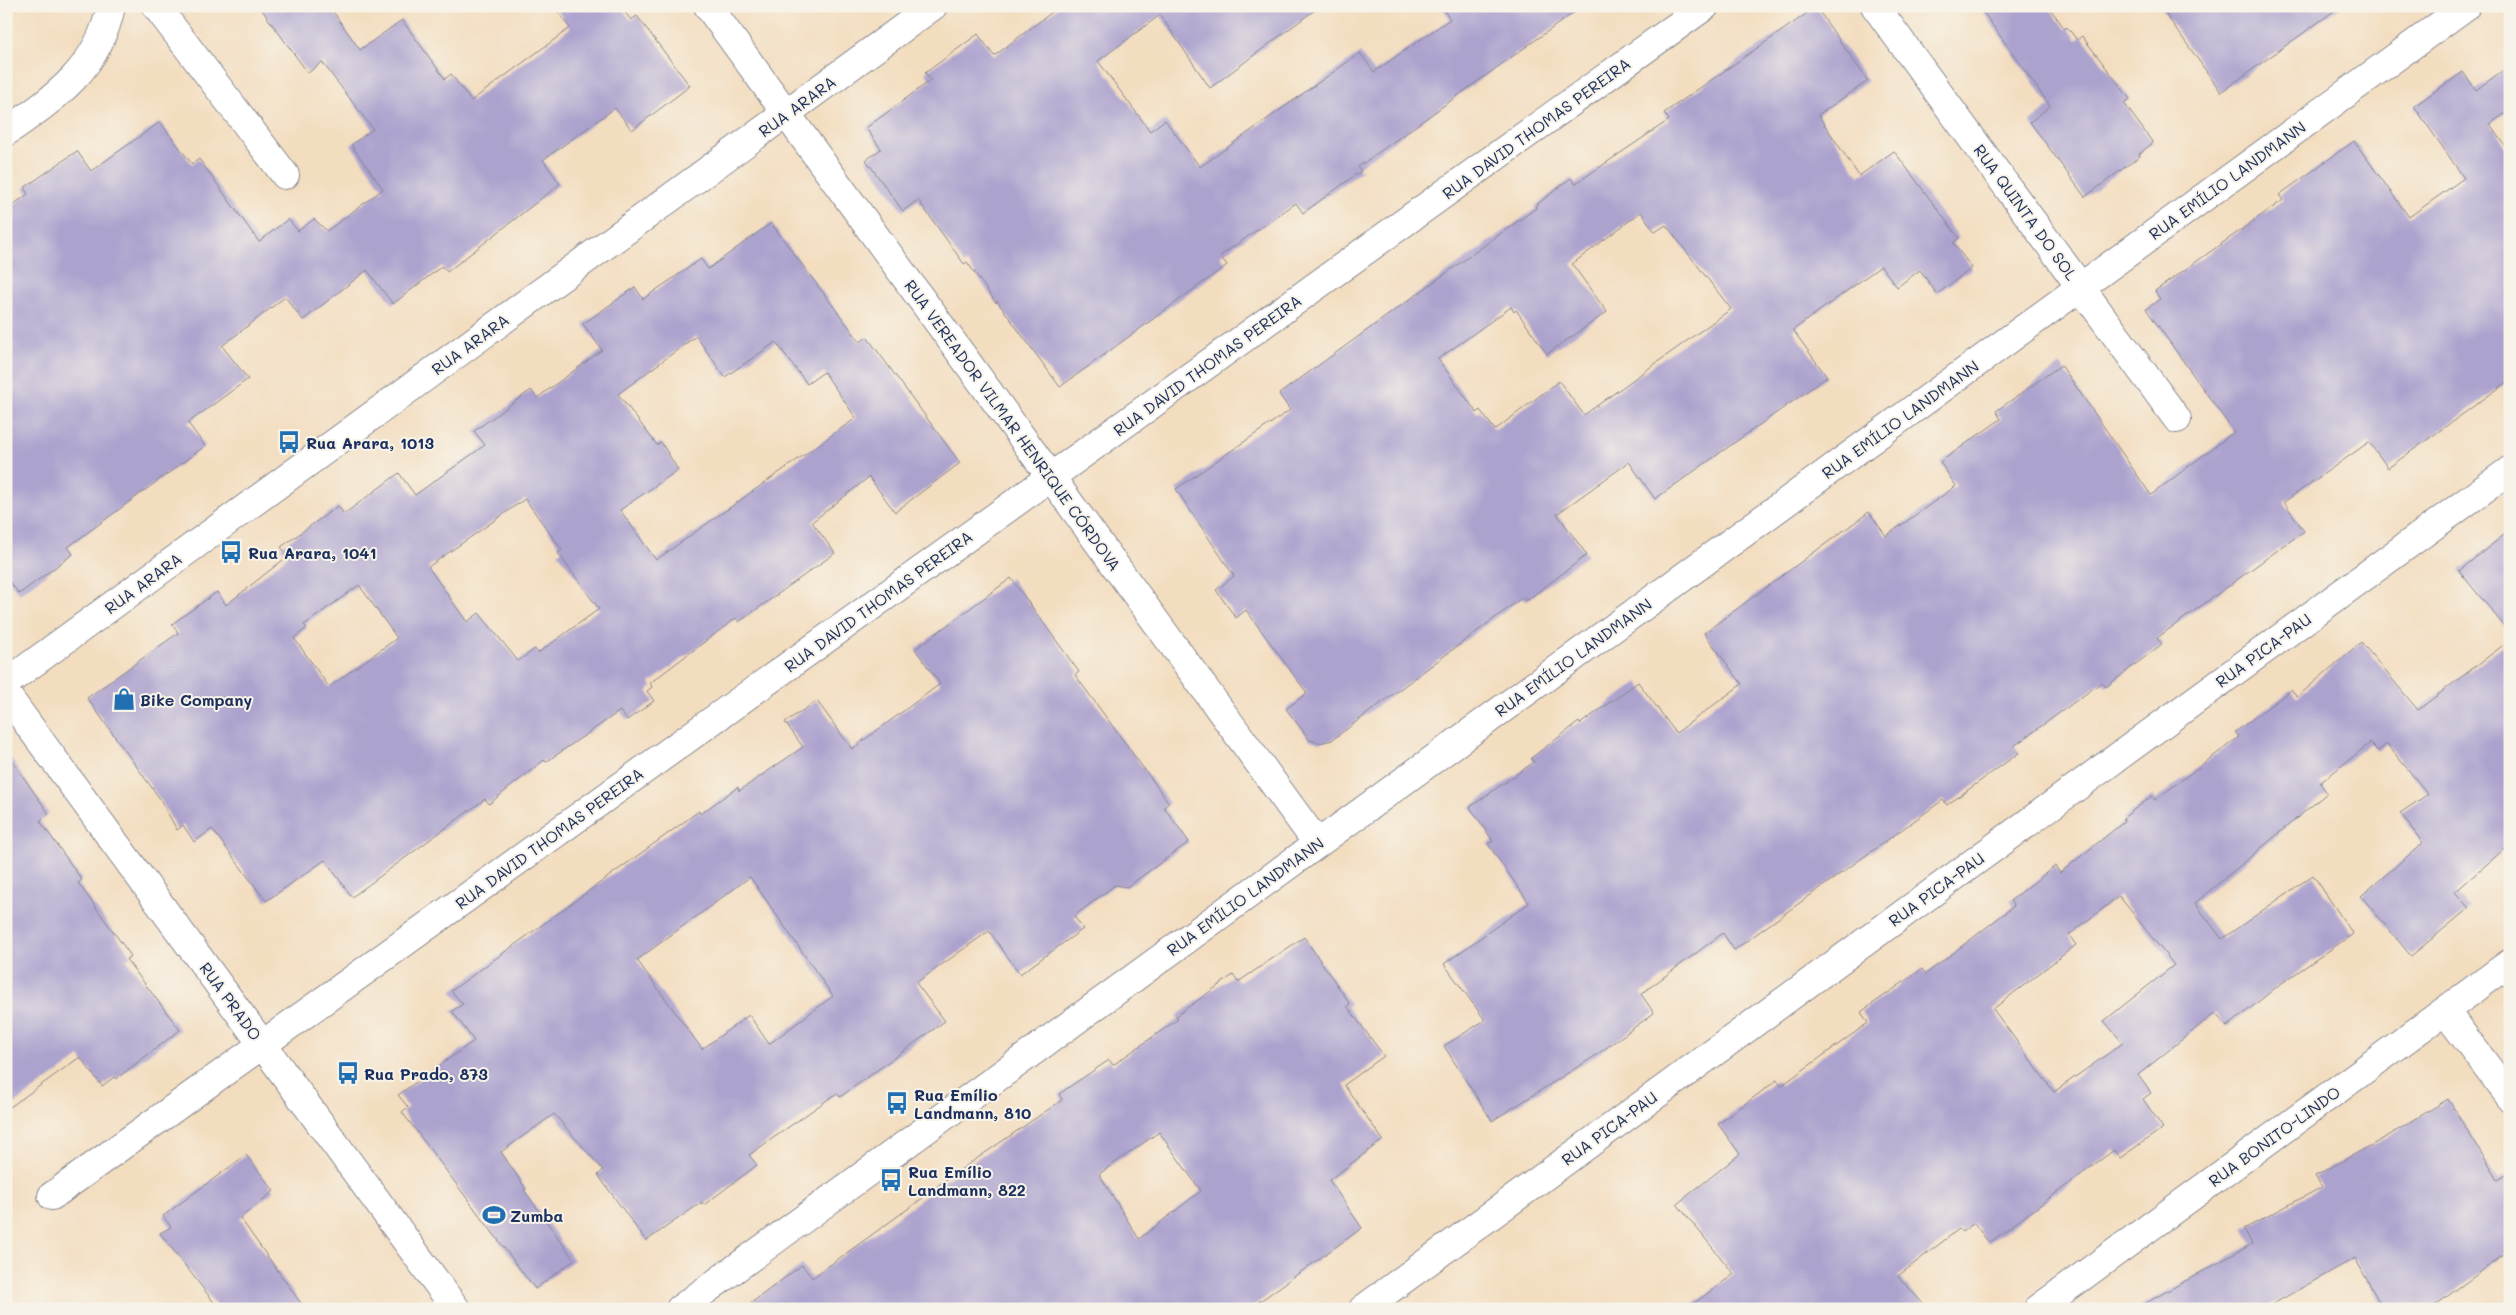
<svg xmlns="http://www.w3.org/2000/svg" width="2516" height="1315" font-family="Mali,sans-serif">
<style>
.building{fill:#aca2ce;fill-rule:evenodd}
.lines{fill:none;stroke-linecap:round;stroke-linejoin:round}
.minor-casing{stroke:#87868e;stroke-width:30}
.minor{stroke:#fff;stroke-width:28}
.labels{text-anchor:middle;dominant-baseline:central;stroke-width:4;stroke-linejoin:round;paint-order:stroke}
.street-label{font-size:16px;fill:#1b2f5e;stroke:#f7f3e8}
.poi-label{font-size:16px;font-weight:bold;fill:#1b2f5e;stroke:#f7f3e8;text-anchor:start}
</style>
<rect width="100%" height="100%" fill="#f7f3e8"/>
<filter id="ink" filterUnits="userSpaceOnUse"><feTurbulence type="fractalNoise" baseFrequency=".02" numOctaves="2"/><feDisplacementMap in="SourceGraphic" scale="10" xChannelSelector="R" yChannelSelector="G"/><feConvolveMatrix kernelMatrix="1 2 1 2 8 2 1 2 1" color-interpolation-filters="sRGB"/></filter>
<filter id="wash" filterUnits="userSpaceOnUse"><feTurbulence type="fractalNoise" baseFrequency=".0096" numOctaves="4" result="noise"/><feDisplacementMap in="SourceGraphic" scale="20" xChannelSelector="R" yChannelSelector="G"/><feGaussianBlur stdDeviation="1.12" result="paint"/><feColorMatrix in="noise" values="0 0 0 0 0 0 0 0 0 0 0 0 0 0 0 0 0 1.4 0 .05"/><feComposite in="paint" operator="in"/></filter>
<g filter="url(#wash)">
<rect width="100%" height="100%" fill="#f3ddbf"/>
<g id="blocks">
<g class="building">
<path d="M 259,6 L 329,6 L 360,50 L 402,20 L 445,79 L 451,74 L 471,101 L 570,28 L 554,6 L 620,6 L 631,20 L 637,16 L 690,86 L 632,130 L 615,108 L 543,160 L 560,184 L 447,272 L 442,266 L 393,304 L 367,270 L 303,320 L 285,297 L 222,346 L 248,379 L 188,423 L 205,446 L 68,547 L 73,554 L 19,594 L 6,577 L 6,210 L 28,194 L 24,188 L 77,151 L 91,171 L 160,122 L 192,164 L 199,159 L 259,242 L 288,219 L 298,231 L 314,219 L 327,231 L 383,189 L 351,145 L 373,129 L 322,62 L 308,73 Z"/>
<path d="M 1060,6 L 1320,6 L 1210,88 L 1160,15 L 1098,61 L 1150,131 L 1165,120 L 1200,167 L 1360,53 L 1374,72 L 1450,19 L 1441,6 L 1583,6 L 1358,167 L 1361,171 L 1303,213 L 1296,203 L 1220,256 L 1227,265 L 1060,387 L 997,301 L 996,303 L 967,262 L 964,264 L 918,200 L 903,211 L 866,160 L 881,149 L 866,128 L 931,80 L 925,73 L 978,34 L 994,56 Z"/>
<path d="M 1979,6 L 2048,6 L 2065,29 L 2067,27 L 2077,40 L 2082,36 L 2130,99 L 2124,103 L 2153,143 L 2139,154 L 2140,156 L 2085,197 L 2030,122 L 2050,106 Z"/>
<path d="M 2160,6 L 2341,6 L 2221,92 Z"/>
<path d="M 1816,7 L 1868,81 L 1818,115 L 1859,176 L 1894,151 L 1959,238 L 1953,243 L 1972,268 L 1937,294 L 1920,270 L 1897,287 L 1881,266 L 1793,330 L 1827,377 L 1655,499 L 1629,462 L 1557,514 L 1587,555 L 1526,601 L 1523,597 L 1332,740 L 1319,743 L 1310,740 L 1286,709 L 1307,693 L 1246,610 L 1236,618 L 1216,590 L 1234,576 L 1176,489 L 1290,410 L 1279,394 L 1536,208 L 1535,206 L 1571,178 L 1575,184 L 1669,120 L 1664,113 ZM 1641,212 L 1655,232 L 1666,225 L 1731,309 L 1584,415 L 1559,381 L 1495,430 L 1480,410 L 1477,413 L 1438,359 L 1511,307 L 1514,312 L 1516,310 L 1547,354 L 1607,312 L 1572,264 Z"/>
<path d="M 2510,65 L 2510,110 L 2490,124 L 2510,152 L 2510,380 L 2388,468 L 2369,442 L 2284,502 L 2304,531 L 2157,638 L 2162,644 L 2106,687 L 2102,682 L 2014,746 L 2019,753 L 1947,805 L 1943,800 L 1734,950 L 1723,933 L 1641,994 L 1654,1013 L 1595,1056 L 1492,1121 L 1444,1046 L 1485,1020 L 1444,964 L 1529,903 L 1488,844 L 1493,841 L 1470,807 L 1534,762 L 1531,758 L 1579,722 L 1580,724 L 1638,682 L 1676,733 L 1742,684 L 1704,633 L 1869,512 L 1886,536 L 1956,486 L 1940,462 L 2001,419 L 1996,411 L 2061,365 L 2151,495 L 2234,432 L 2146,309 L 2160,299 L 2155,291 L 2283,200 L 2279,195 L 2354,141 L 2409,217 L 2464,178 L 2414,106 L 2463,72 L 2476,90 Z"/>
<path d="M 771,223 L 860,342 L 867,337 L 960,463 L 895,512 L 869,477 L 812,522 L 835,553 L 739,622 L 736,618 L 650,683 L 652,687 L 647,691 L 654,701 L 627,720 L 620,711 L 546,762 L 544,760 L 489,804 L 485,799 L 352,897 L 325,860 L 266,901 L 212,829 L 194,842 L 183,825 L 177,830 L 160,799 L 87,698 L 178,633 L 172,624 L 217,592 L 226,605 L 288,556 L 281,547 L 338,506 L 344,514 L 399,473 L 415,495 L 485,445 L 474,431 L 531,390 L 537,398 L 602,350 L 583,324 L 635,287 L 643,299 L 701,259 L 708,269 ZM 696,336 L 725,377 L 776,342 L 807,384 L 824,372 L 856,418 L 656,560 L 620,510 L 678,470 L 661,442 L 657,445 L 618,394 ZM 525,499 L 562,550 L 558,553 L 599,609 L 538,653 L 535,649 L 518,661 L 479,613 L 467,622 L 428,567 ZM 359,585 L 397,638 L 329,687 L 294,638 L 307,628 L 304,625 Z"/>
<path d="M 2510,530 L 2510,633 L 2459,571 Z"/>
<path d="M 1011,578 L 1079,672 L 1075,675 L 1169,803 L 1164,807 L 1189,842 L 1127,887 L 1115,885 L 1074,916 L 1083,929 L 1020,974 L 989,931 L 916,983 L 945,1021 L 840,1097 L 837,1093 L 749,1155 L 757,1165 L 704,1205 L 702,1202 L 646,1241 L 598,1175 L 603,1170 L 554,1114 L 501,1152 L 526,1189 L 524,1190 L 574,1260 L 535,1289 L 402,1112 L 408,1107 L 398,1095 L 474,1041 L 452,1011 L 463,1004 L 451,991 L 699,811 L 700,814 L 738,787 L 739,791 L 803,747 L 785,722 L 817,701 L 852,749 L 940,684 L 915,649 ZM 750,877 L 833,996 L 769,1044 L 749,1015 L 702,1049 L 637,960 Z"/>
<path d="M 2510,640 L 2510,844 L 2455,892 L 2469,908 L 2411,956 L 2361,896 L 2423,843 L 2400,813 L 2428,794 L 2387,744 L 2378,751 L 2370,743 L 2320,783 L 2327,793 L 2195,903 L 2222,939 L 2313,875 L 2353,934 L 2279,985 L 2227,1027 L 2215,1013 L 2138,1075 L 2151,1093 L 2143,1099 L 2163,1128 L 2120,1158 L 2114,1150 L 1989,1243 L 1974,1223 L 1962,1232 L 1959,1229 L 1898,1276 L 1928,1309 L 1686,1309 L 1734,1274 L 1677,1204 L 1740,1154 L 1718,1124 L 1777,1080 L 1781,1086 L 1868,1023 L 1861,1012 L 1922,969 L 1926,974 L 2014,906 L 2010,901 L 2055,866 L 2060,873 L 2125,821 L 2123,818 L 2152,796 L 2155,800 L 2239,737 L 2235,732 L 2291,690 L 2297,697 L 2361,642 L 2418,710 ZM 2119,896 L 2174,965 L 2104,1021 L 2123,1043 L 2054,1092 L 1993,1009 L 2076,945 L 2069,935 Z"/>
<path d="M 6,752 L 49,814 L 40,821 L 82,880 L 78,883 L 131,956 L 126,959 L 180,1030 L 116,1079 L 114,1077 L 102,1086 L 80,1057 L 6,1110 Z"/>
<path d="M 1304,937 L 1350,1004 L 1347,1006 L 1384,1056 L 1344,1085 L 1383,1140 L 1329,1180 L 1362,1228 L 1249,1309 L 743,1309 L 802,1265 L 812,1278 L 938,1187 L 937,1186 L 1062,1100 L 1059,1094 L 1109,1060 L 1113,1065 L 1178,1019 L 1176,1016 L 1233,975 L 1238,982 ZM 1159,1132 L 1201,1191 L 1139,1239 L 1099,1174 Z"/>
<path d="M 2448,1099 L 2498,1180 L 2510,1173 L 2510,1250 L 2430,1309 L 2383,1309 L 2355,1258 L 2264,1309 L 2135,1309 L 2252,1244 L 2244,1229 L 2322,1187 L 2315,1176 L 2388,1136 Z"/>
<path d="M 246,1155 L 274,1191 L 240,1218 L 305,1309 L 219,1309 L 160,1233 L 171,1227 L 163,1216 Z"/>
</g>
</g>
</g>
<g filter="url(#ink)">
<use href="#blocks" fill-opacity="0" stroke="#87868e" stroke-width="1"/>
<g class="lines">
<defs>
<g id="minor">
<path d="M 156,6 L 285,175"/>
<path d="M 708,6 L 1317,843"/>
<path d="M 1875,6 L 2177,419"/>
<path d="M 6,132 C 55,98 99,68 111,6"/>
<path d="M 6,683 L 933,6"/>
<path d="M 6,694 L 456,1309"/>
<path d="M 2445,1011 L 2510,1097"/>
<path d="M 52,1196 L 1705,6"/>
<path d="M 680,1309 L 2466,6"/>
<path d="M 1363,1309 L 2510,470"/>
<path d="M 2038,1309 L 2510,963"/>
</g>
</defs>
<use href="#minor" class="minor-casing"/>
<use href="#minor" class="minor"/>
</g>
</g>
<defs>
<symbol id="bus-bare" viewBox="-9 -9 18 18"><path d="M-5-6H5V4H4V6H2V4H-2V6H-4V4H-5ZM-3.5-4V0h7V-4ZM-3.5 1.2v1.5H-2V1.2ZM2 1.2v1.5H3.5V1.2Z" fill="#1f6fb2" stroke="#f7f3e8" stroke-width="2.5" paint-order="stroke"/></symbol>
<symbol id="shop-bare" viewBox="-9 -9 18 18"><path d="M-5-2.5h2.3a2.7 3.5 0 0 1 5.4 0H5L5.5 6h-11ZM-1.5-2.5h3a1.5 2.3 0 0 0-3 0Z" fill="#1f6fb2" stroke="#f7f3e8" stroke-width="2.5" paint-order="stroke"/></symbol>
<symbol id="stadium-bare" viewBox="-9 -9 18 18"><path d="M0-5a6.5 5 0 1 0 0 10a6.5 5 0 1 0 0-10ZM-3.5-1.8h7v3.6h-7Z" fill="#1f6fb2" stroke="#f7f3e8" stroke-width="2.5" paint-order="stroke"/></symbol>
</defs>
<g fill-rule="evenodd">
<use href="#bus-bare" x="273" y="426" width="32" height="32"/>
<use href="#bus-bare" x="215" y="536" width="32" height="32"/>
<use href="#shop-bare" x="108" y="683" width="32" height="32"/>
<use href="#bus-bare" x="332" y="1057" width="32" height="32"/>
<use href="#bus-bare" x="881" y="1087" width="32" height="32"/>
<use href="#bus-bare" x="875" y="1164" width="32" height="32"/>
<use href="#stadium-bare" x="478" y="1199" width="32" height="32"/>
</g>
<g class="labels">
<g class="street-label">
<text transform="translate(797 106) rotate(-36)">RUA ARARA</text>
<text transform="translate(1536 128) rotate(-36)">RUA DAVID THOMAS PEREIRA</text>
<text transform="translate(2227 180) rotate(-36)">RUA EMÍLIO LANDMANN</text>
<text transform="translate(2026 212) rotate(54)">RUA QUINTA DO SOL</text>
<text transform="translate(470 344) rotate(-36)">RUA ARARA</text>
<text transform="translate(1207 365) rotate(-36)">RUA DAVID THOMAS PEREIRA</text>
<text transform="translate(1900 419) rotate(-36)">RUA EMÍLIO LANDMANN</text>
<text transform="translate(1013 425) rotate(54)">RUA VEREADOR VILMAR HENRIQUE CÓRDOVA</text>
<text transform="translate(143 583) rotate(-36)">RUA ARARA</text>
<text transform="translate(878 601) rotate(-36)">RUA DAVID THOMAS PEREIRA</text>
<text transform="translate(2263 650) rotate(-36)">RUA PICA-PAU</text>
<text transform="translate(1573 657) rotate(-36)">RUA EMÍLIO LANDMANN</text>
<text transform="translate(549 838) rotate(-36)">RUA DAVID THOMAS PEREIRA</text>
<text transform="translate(1936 889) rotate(-36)">RUA PICA-PAU</text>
<text transform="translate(1245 896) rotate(-36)">RUA EMÍLIO LANDMANN</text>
<text transform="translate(231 1001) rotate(54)">RUA PRADO</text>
<text transform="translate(1609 1128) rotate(-36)">RUA PICA-PAU</text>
<text transform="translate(2274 1136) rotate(-36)">RUA BONITO-LINDO</text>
</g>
<g class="poi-label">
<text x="306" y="442">Rua Arara, 1013</text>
<text x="248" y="552">Rua Arara, 1041</text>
<text x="140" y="699">Bike Company</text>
<text x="364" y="1073">Rua Prado, 873</text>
<text x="914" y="1094">Rua Emílio<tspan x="914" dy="18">Landmann, 810</tspan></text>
<text x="908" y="1171">Rua Emílio<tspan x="908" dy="18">Landmann, 822</tspan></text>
<text x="510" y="1215">Zumba</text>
</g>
</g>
<rect width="2516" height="1315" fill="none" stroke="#f7f3e8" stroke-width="25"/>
</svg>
